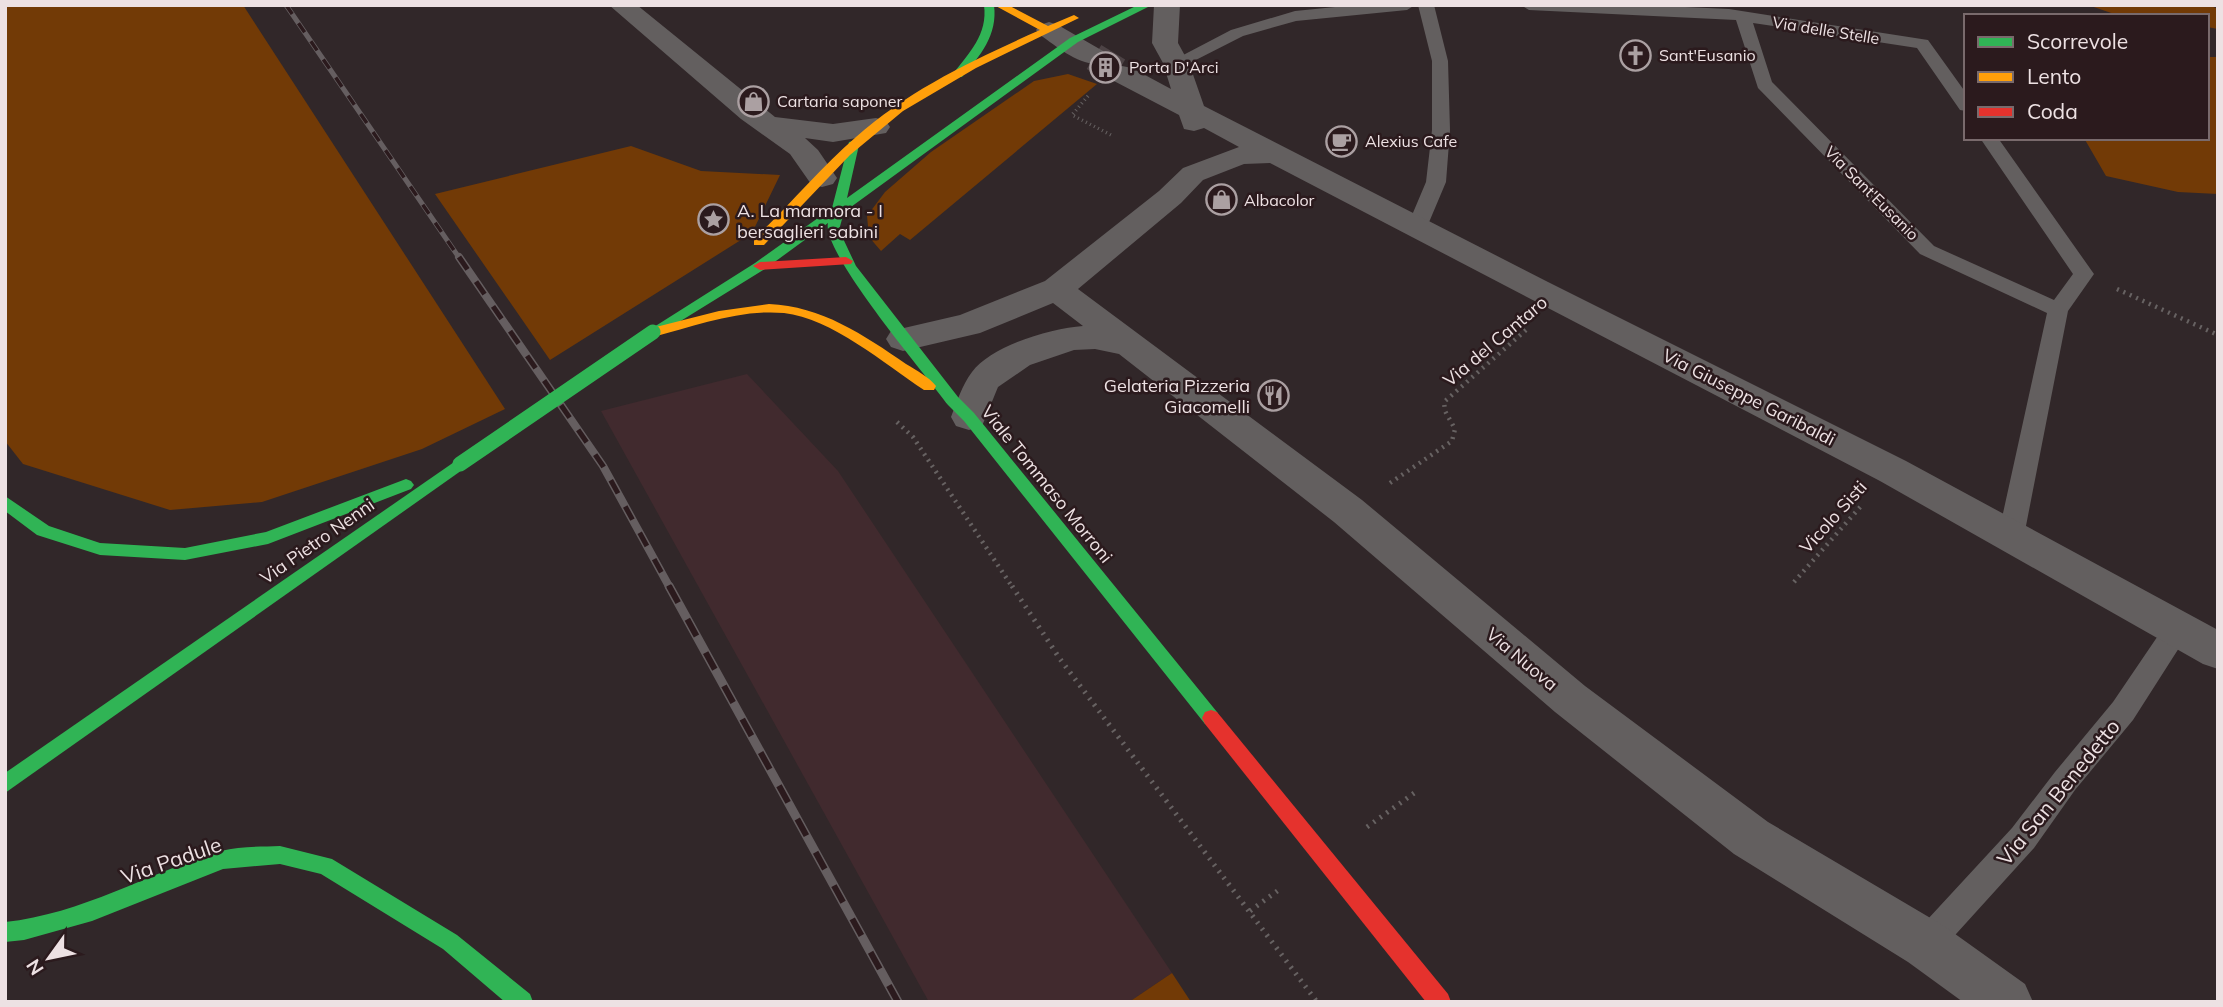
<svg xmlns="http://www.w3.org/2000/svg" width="2223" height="1007" font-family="Mulish,sans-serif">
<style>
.built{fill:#412a2e}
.green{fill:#723a06}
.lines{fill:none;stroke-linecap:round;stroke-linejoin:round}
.street-tunnel{stroke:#4d4345;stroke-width:28;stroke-dasharray:28 14;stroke-linecap:butt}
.path-far2{stroke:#676262;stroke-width:3.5;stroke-dasharray:1 3.5;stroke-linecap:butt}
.path-far1{stroke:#676262;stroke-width:4.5;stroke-dasharray:2 5;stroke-linecap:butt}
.path{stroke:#676262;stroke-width:5;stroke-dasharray:2 6;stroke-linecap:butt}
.lane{fill:#635f5f;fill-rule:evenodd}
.street{fill:#635f5f;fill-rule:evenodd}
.fast{fill:#30b455;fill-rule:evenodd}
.slow{fill:#ff9f0a;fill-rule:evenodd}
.jam{fill:#e5322d;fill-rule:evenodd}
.rail-far2-casing{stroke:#655e60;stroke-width:5}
.rail-far1-casing{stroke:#655e60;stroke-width:8}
.rail-casing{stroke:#655e60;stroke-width:9}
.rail-far2{stroke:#2b1a1d;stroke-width:3.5;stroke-dasharray:11;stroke-linecap:butt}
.rail-far1{stroke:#2b1a1d;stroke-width:5;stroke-dasharray:15;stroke-linecap:butt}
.rail{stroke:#2b1a1d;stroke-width:6;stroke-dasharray:19;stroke-linecap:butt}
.fast-bridge{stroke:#30b455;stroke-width:15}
.labels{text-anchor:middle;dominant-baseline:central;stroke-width:5;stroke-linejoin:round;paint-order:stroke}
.far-street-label{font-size:16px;fill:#ede1e3;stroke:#2b1a1d}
.far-poi-label{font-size:16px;fill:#ede1e3;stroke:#2b1a1d;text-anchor:start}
.poi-label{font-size:18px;fill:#ede1e3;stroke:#2b1a1d;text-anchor:start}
.street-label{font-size:18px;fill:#ede1e3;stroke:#2b1a1d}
.near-street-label{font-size:21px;fill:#ede1e3;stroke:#2b1a1d}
</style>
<rect width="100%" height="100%" fill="#312729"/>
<path class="built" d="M 747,374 L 838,471 L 1172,973 L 1129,1002 L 929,1002 L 601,411 Z"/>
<g class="green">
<path d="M 5,5 L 243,5 L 505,409 L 422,449 L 262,502 L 170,510 L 23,464 L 5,441 Z"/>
<path d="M 2088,5 L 2209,5 L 2218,9 L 2218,29 L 2207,27 L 2207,16 L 2120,16 Z"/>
<path d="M 2207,57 L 2218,57 L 2218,194 L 2178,192 L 2106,176 L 2084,138 L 2207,138 Z"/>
<path d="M 1068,74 L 1097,84 L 910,240 L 900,234 L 881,251 L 869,237 L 867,216 L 885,192 L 931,152 L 1034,81 Z"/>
<path d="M 631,146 L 701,171 L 780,175 L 752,233 L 550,360 L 435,194 Z"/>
<path d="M 1172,973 L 1191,1002 L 1129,1002 Z"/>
</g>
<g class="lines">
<path class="street-tunnel" d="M 1094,57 L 1122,74"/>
<path class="path-far2" d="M 1088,96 L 1072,115 L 1111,135"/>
<g class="path-far1">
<path d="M 2117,289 L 2218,335"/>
<path d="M 897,422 L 913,437 L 1013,588"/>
<path d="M 1390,483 L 1452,441 L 1455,429 L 1445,411 L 1444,402 L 1526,330"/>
<path d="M 1794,582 L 1862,505"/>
</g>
<g class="path">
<path d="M 1012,586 L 1060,659 L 1317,1002"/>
<path d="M 1367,827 L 1417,791"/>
<path d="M 1250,911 L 1280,889"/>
</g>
<g class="lane">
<path d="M 1355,5 L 1415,5 L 1407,10 L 1296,21 L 1243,36 L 1182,67 L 1176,68 L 1168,63 L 1231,30 L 1295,11 Z"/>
<path d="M 1418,5 L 1434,5 L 1448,61 L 1450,130 L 1446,182 L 1427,227 L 1424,231 L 1410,231 L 1407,227 L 1426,182 L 1432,130 L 1432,61 Z"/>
<path d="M 1521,5 L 1642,5 L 1729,9 L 1928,40 L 1966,93 L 1966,111 L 1960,110 L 1917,48 L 1753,23 L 1772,82 L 1934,246 L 2054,300 L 2073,274 L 1980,138 L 1998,138 L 2094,274 L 2068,311 L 2024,536 L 2020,543 L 2011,546 L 2002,543 L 1998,536 L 2047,313 L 1920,254 L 1758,88 L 1736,20 L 1529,10 Z"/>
<path d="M 2177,618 L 2186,621 L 2190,629 L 2186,637 L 2133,720 L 2075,790 L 2034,848 L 1937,955 L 1926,960 L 1915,955 L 1910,944 L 1915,933 L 2012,828 L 2055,772 L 2113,702 L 2168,621 Z"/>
</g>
<g class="street">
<path d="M 609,5 L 637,5 L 775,117 L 833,124 L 876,118 L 886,121 L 890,127 L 886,133 L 833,142 L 805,138 L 818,150 L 837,178 L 833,184 L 822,187 L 811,184 L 790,154 L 741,119 Z"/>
<path d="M 1154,5 L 1180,5 L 1178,43 L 1189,63 L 1204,106 L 1548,282 L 1906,461 L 2218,630 L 2218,669 L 2203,664 L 1880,481 L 1270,163 L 1244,164 L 1203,180 L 1181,203 L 1078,289 L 1362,500 L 1585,686 L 1768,822 L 1944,926 L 2025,984 L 2033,1002 L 1963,1002 L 1908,962 L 1734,854 L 1555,712 L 1334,522 L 1119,354 L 1095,349 L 1074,350 L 1030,365 L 998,387 L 982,426 L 969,430 L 956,426 L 951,417 C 957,402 962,385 972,372 C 991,346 1051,328 1083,326 L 1053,303 L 980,333 L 903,351 L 891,347 L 886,339 L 891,331 L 960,315 L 1045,281 L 1159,191 L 1183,168 L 1239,147 L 1204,128 L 1194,131 L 1184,129 L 1179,115 L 1112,80 L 1109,74 L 1112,68 L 1122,66 L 1132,68 L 1171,89 L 1163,63 L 1152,43 Z"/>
<path d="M 1049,22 L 1058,25 L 1103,51 L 1107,57 L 1103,63 C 1081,68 1058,47 1040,35 L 1036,30 L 1040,25 Z"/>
</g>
<g class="fast">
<path d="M 984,5 L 994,5 C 998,35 980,56 962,77 L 954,77 L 952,75 C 969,53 988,35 984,5 Z"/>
<path d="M 1138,5 L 1152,5 L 1078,42 L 844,212 L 839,230 L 856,266 L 958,397 L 974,413 L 1217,712 L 1220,718 L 1217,724 L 1211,726 L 1205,724 L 964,421 L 948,405 C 926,375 821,252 828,223 L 765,269 L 658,335 L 648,335 L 646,332 L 755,263 L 832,208 L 849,142 L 853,141 L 859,145 L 847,198 L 1070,38 Z"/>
<path d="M 460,458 L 465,460 L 468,464 L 465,468 L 5,793 L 5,773 Z"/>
<path d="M 406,479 L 411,481 L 414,485 L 411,489 L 268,544 L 185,560 L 100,555 L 37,535 L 5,511 L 5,496 L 49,526 L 100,543 L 185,548 L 266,532 Z"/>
<path d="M 280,846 L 332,859 L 457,935 L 530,994 L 533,1002 L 505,1002 L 443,949 L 321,874 L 280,864 L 223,869 L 92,921 L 24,940 L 5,942 L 5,922 C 82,914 148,873 221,851 C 239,846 261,847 280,846 Z"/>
</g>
<g class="slow">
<path d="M 994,5 L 1008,5 L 1048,26 L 1074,15 L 1079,18 L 976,68 L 903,111 L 850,155 L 764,245 L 754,245 L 754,239 C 789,206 820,168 856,137 C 910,89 975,59 1040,30 Z"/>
<path d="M 769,304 C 821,306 864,335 906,364 C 916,370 929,377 936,386 L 934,390 L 924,390 C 885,364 831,318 784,313 C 740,309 695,326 653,337 L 646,332 L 648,329 L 719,311 Z"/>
</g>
<g class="jam">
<path d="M 846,257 L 853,261 L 851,264 L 760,270 L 753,266 L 760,262 Z"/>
<path d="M 1211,710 L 1217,712 L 1448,994 L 1451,1002 L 1426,1002 L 1205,724 L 1202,718 L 1205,712 Z"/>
</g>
<defs>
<path id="rail-far2" d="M 286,5 L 460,259"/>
<path id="rail-far1" d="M 459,257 L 603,466 L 670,588"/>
<path id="rail" d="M 669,586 L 898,1002"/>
</defs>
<use href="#rail-far2" class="rail-far2-casing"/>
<use href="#rail-far1" class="rail-far1-casing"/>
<use href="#rail" class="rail-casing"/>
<use href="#rail-far2" class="rail-far2"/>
<use href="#rail-far1" class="rail-far1"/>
<use href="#rail" class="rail"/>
<path class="fast-bridge" d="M 460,464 L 653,332"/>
</g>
<defs>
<symbol id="church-ring" viewBox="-11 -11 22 22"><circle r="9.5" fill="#2b1a1d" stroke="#aba0a2" stroke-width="1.5"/><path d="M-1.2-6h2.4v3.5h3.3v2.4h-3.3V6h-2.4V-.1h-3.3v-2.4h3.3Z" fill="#aba0a2"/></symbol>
<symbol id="building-ring" viewBox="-11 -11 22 22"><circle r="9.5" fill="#2b1a1d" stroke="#aba0a2" stroke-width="1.5"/><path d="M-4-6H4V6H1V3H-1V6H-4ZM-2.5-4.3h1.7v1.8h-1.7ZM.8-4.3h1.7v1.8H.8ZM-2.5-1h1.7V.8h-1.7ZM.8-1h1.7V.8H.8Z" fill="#aba0a2"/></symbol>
<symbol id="shop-ring" viewBox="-11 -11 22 22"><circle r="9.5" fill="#2b1a1d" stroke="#aba0a2" stroke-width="1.5"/><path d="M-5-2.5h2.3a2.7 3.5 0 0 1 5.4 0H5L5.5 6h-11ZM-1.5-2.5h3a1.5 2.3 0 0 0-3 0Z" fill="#aba0a2"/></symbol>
<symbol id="cafe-ring" viewBox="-11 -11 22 22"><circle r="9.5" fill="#2b1a1d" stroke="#aba0a2" stroke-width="1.5"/><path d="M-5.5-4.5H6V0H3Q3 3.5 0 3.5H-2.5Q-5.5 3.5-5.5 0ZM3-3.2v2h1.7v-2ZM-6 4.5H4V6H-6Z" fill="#aba0a2"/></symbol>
<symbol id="sight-ring" viewBox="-11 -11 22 22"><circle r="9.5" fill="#2b1a1d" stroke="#aba0a2" stroke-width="1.5"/><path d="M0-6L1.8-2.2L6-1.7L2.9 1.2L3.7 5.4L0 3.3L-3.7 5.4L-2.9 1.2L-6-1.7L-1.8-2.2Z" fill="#aba0a2"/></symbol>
<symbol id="restaurant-ring" viewBox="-11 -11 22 22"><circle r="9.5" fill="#2b1a1d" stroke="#aba0a2" stroke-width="1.5"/><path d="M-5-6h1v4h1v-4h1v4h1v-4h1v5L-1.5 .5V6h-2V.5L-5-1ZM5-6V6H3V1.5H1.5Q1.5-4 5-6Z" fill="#aba0a2"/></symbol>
</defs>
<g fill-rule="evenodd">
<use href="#church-ring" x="1618" y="38" width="35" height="35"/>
<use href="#building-ring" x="1088" y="50" width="35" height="35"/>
<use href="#shop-ring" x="736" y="84" width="35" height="35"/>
<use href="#cafe-ring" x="1324" y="124" width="35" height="35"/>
<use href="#shop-ring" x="1204" y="182" width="35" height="35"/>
<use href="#sight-ring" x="696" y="202" width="35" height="35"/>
<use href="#restaurant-ring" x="1256" y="378" width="35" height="35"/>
</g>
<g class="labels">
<g class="far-street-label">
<text transform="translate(1826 30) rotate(9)">Via delle Stelle</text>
<text transform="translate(1872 193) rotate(45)">Via Sant'Eusanio</text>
</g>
<g class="far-poi-label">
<text x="1659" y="55">Sant'Eusanio</text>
<text x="1129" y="67">Porta D'Arci</text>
<text x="777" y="101">Cartaria saponer</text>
<text x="1365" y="141">Alexius Cafe</text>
<text x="1244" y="200">Albacolor</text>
</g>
<g class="poi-label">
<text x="737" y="210">A. La marmora - I<tspan x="737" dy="21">bersaglieri sabini</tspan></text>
<text x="1250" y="385" text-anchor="end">Gelateria Pizzeria<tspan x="1250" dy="21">Giacomelli</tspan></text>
</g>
<g class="street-label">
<text transform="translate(1495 341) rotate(-40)">Via del Cantaro</text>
<text transform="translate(1749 397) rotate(27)">Via Giuseppe Garibaldi</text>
<text transform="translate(1047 484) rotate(51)">Viale Tommaso Morroni</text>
<text transform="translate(1833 517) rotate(-48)">Vicolo Sisti</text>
<text transform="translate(317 541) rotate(-35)">Via Pietro Nenni</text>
<text transform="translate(1522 659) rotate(40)">Via Nuova</text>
</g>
<g class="near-street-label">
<text transform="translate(2058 792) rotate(-51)">Via San Benedetto</text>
<text transform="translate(171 860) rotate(-19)">Via Padule</text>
</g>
</g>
<rect width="2223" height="1007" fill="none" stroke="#ede1e3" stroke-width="14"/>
<rect x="1964" y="14" width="245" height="126" fill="#2b1a1d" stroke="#796a6c" stroke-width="2"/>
<rect x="1978" y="37" width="35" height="10" fill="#30b455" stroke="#796a6c" stroke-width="2"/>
<text x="2027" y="49" font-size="21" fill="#ede1e3">Scorrevole</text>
<rect x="1978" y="72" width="35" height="10" fill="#ff9f0a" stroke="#796a6c" stroke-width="2"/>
<text x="2027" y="84" font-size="21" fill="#ede1e3">Lento</text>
<rect x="1978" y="107" width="35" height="10" fill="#e5322d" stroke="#796a6c" stroke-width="2"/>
<text x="2027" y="119" font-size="21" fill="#ede1e3">Coda</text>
<g transform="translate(49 958) rotate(237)" stroke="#2b1a1d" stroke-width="5" paint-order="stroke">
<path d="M0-5L12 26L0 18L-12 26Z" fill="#ede1e3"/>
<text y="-10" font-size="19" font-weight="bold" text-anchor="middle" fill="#ede1e3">N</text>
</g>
</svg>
